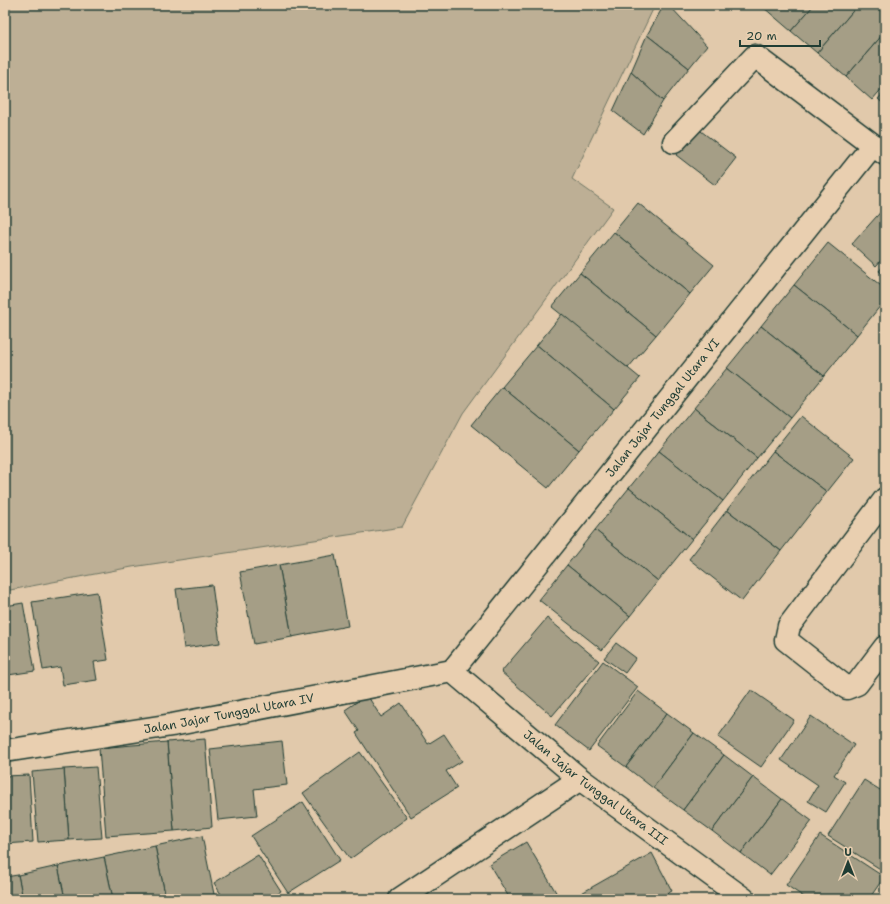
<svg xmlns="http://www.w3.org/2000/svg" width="890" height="904" font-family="'Shantell Sans',sans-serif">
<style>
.green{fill:#bdaf95;stroke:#6e7664}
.building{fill:#a59e86;stroke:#1f3d34}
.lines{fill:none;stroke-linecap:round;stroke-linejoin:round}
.minor-casing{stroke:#1f3d34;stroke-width:25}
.minor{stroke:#e9cfb0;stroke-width:22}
.labels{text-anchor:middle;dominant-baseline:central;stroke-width:3.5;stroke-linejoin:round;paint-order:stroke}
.street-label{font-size:12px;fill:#1f3d34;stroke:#e9cfb0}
</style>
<rect width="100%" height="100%" fill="#e1c9ab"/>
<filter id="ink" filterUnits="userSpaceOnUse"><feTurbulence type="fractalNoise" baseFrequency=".025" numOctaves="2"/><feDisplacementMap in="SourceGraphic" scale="8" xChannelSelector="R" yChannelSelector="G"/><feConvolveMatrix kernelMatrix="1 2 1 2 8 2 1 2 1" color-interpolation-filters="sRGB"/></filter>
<g filter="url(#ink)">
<path class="green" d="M 5,5 L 655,5 L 572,179 L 613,208 L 463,413 L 402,527 L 132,567 L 5,591 Z"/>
<g class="building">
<path d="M 664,5 L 669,5 L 707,46 L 689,68 L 647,35 Z"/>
<path d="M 765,5 L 814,5 L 791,31 L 763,7 Z"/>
<path d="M 814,5 L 858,5 L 817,53 L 791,31 Z"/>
<path d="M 858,5 L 885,5 L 885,32 L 846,77 L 817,53 Z"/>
<path d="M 885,32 L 885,85 L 872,100 L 846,77 Z"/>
<path d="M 647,35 L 689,68 L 663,101 L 631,72 Z"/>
<path d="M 631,72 L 663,101 L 643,134 L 613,111 Z"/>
<path d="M 885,91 L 885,105 L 878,99 Z"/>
<path d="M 697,128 L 736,158 L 715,185 L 676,155 Z"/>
<path d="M 638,203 L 714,265 L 690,294 L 614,232 Z"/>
<path d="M 885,207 L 885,256 L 876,266 L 852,244 Z"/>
<path d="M 614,232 L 690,294 L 656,335 L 580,273 Z"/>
<path d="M 828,243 L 885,289 L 885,300 L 857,335 L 794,285 Z"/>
<path d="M 885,264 L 885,276 L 879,271 Z"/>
<path d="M 580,273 L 656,335 L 628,368 L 552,307 Z"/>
<path d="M 794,285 L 857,335 L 824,376 L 761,326 Z"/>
<path d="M 562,314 L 640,378 L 614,409 L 537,345 Z"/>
<path d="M 761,326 L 824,376 L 790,418 L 727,368 Z"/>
<path d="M 537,345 L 614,409 L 579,450 L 502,387 Z"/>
<path d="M 727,368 L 790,418 L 757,458 L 694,408 Z"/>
<path d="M 502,387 L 579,450 L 548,488 L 471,425 Z"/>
<path d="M 694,408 L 757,458 L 723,501 L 659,451 Z"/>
<path d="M 801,416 L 854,458 L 827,492 L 773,451 Z"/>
<path d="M 659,451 L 723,501 L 692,539 L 629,488 Z"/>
<path d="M 773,451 L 827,492 L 781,551 L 727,510 Z"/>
<path d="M 629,488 L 692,539 L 658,581 L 595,530 Z"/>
<path d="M 727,510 L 781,551 L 742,601 L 689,559 Z"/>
<path d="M 595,530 L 658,581 L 630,616 L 567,565 Z"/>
<path d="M 335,555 L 348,626 L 292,637 L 279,565 Z"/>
<path d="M 279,565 L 292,637 L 254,644 L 240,572 Z"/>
<path d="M 567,565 L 630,616 L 602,650 L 539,600 Z"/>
<path d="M 212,585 L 220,643 L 184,648 L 176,589 Z"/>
<path d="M 97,592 L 108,660 L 94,662 L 97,680 L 63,685 L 60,667 L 43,670 L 32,602 Z"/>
<path d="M 23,603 L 35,671 L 8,675 L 5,659 L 5,606 Z"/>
<path d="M 547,618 L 599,661 L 552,716 L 501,672 Z"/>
<path d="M 616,643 L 636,658 L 625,673 L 604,658 Z"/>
<path d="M 5,659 L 8,675 L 5,676 Z"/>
<path d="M 603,661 L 638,687 L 589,751 L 555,725 Z"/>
<path d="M 751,690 L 794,720 L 761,767 L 718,737 Z"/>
<path d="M 638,691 L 667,713 L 626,767 L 597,746 Z"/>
<path d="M 367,695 L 381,717 L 401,703 L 428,744 L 444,734 L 462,761 L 446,771 L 457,788 L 411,817 L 356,733 L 359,731 L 345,710 Z"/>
<path d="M 885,706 L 885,718 L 879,714 Z"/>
<path d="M 667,713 L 694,733 L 653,788 L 626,767 Z"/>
<path d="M 811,716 L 854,745 L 834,775 L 845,782 L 826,812 L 808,801 L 818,785 L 781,760 Z"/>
<path d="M 694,733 L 724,755 L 683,810 L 653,788 Z"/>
<path d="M 205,739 L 212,827 L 174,831 L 167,742 Z"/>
<path d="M 282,741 L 287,785 L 254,789 L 257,816 L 218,820 L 210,749 Z"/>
<path d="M 167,742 L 174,831 L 106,836 L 99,748 Z"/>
<path d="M 360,752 L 407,818 L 350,859 L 303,793 Z"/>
<path d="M 724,755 L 753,777 L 712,831 L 683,810 Z"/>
<path d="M 96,767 L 102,838 L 69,840 L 64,769 Z"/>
<path d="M 64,769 L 69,840 L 38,842 L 32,772 Z"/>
<path d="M 29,775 L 33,842 L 5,844 L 5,776 Z"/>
<path d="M 753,777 L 782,799 L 741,853 L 712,831 Z"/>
<path d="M 864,780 L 885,793 L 885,872 L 828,836 Z"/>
<path d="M 782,799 L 812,821 L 770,875 L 741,853 Z"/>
<path d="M 303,802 L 340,860 L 288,893 L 251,836 Z"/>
<path d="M 820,835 L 884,877 L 869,899 L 807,899 L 786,885 Z"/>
<path d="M 202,836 L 215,899 L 166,899 L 155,846 Z"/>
<path d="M 526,842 L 560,899 L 510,899 L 489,864 Z"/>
<path d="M 155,846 L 166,899 L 113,899 L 104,857 Z"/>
<path d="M 652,853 L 672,891 L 658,899 L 571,899 Z"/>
<path d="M 258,855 L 281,891 L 268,899 L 224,899 L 214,883 Z"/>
<path d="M 104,857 L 113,899 L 65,899 L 58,866 Z"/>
<path d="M 58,866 L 65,899 L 23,899 L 18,875 Z"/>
<path d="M 18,875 L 23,899 L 5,899 L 5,877 Z"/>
</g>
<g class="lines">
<defs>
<g id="minor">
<path d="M 674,142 L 755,56 L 885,154"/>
<path d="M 885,499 L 789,626 L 786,640 L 847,688 L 857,684 L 885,647"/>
<path id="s1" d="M 452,671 L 873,145"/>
<path id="s2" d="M 452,671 L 580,779 L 744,899"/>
<path id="s3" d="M 5,751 L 172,725 L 452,671"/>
<path d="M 400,899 L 580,779"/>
</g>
</defs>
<use href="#minor" class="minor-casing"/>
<use href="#minor" class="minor"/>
</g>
</g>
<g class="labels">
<g class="street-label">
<text stroke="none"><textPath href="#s1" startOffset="337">Jalan Jajar Tunggal Utara VI</textPath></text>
<text stroke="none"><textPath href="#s3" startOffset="227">Jalan Jajar Tunggal Utara IV</textPath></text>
<text stroke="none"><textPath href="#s2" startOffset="185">Jalan Jajar Tunggal Utara III</textPath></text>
</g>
</g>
<rect width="890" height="904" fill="none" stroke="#e9cfb0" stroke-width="20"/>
<rect x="10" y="10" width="870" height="884" fill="none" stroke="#1f3d34" stroke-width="1.5" filter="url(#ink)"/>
<g transform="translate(848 862)" stroke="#e9cfb0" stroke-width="3" paint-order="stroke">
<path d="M0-3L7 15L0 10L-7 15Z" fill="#1f3d34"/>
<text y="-6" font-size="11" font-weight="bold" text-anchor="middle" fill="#1f3d34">U</text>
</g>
<path d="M740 40v6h80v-6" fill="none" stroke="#1f3d34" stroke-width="2"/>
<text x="746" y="40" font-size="12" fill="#1f3d34" stroke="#e9cfb0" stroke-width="3" paint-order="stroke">20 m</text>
</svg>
